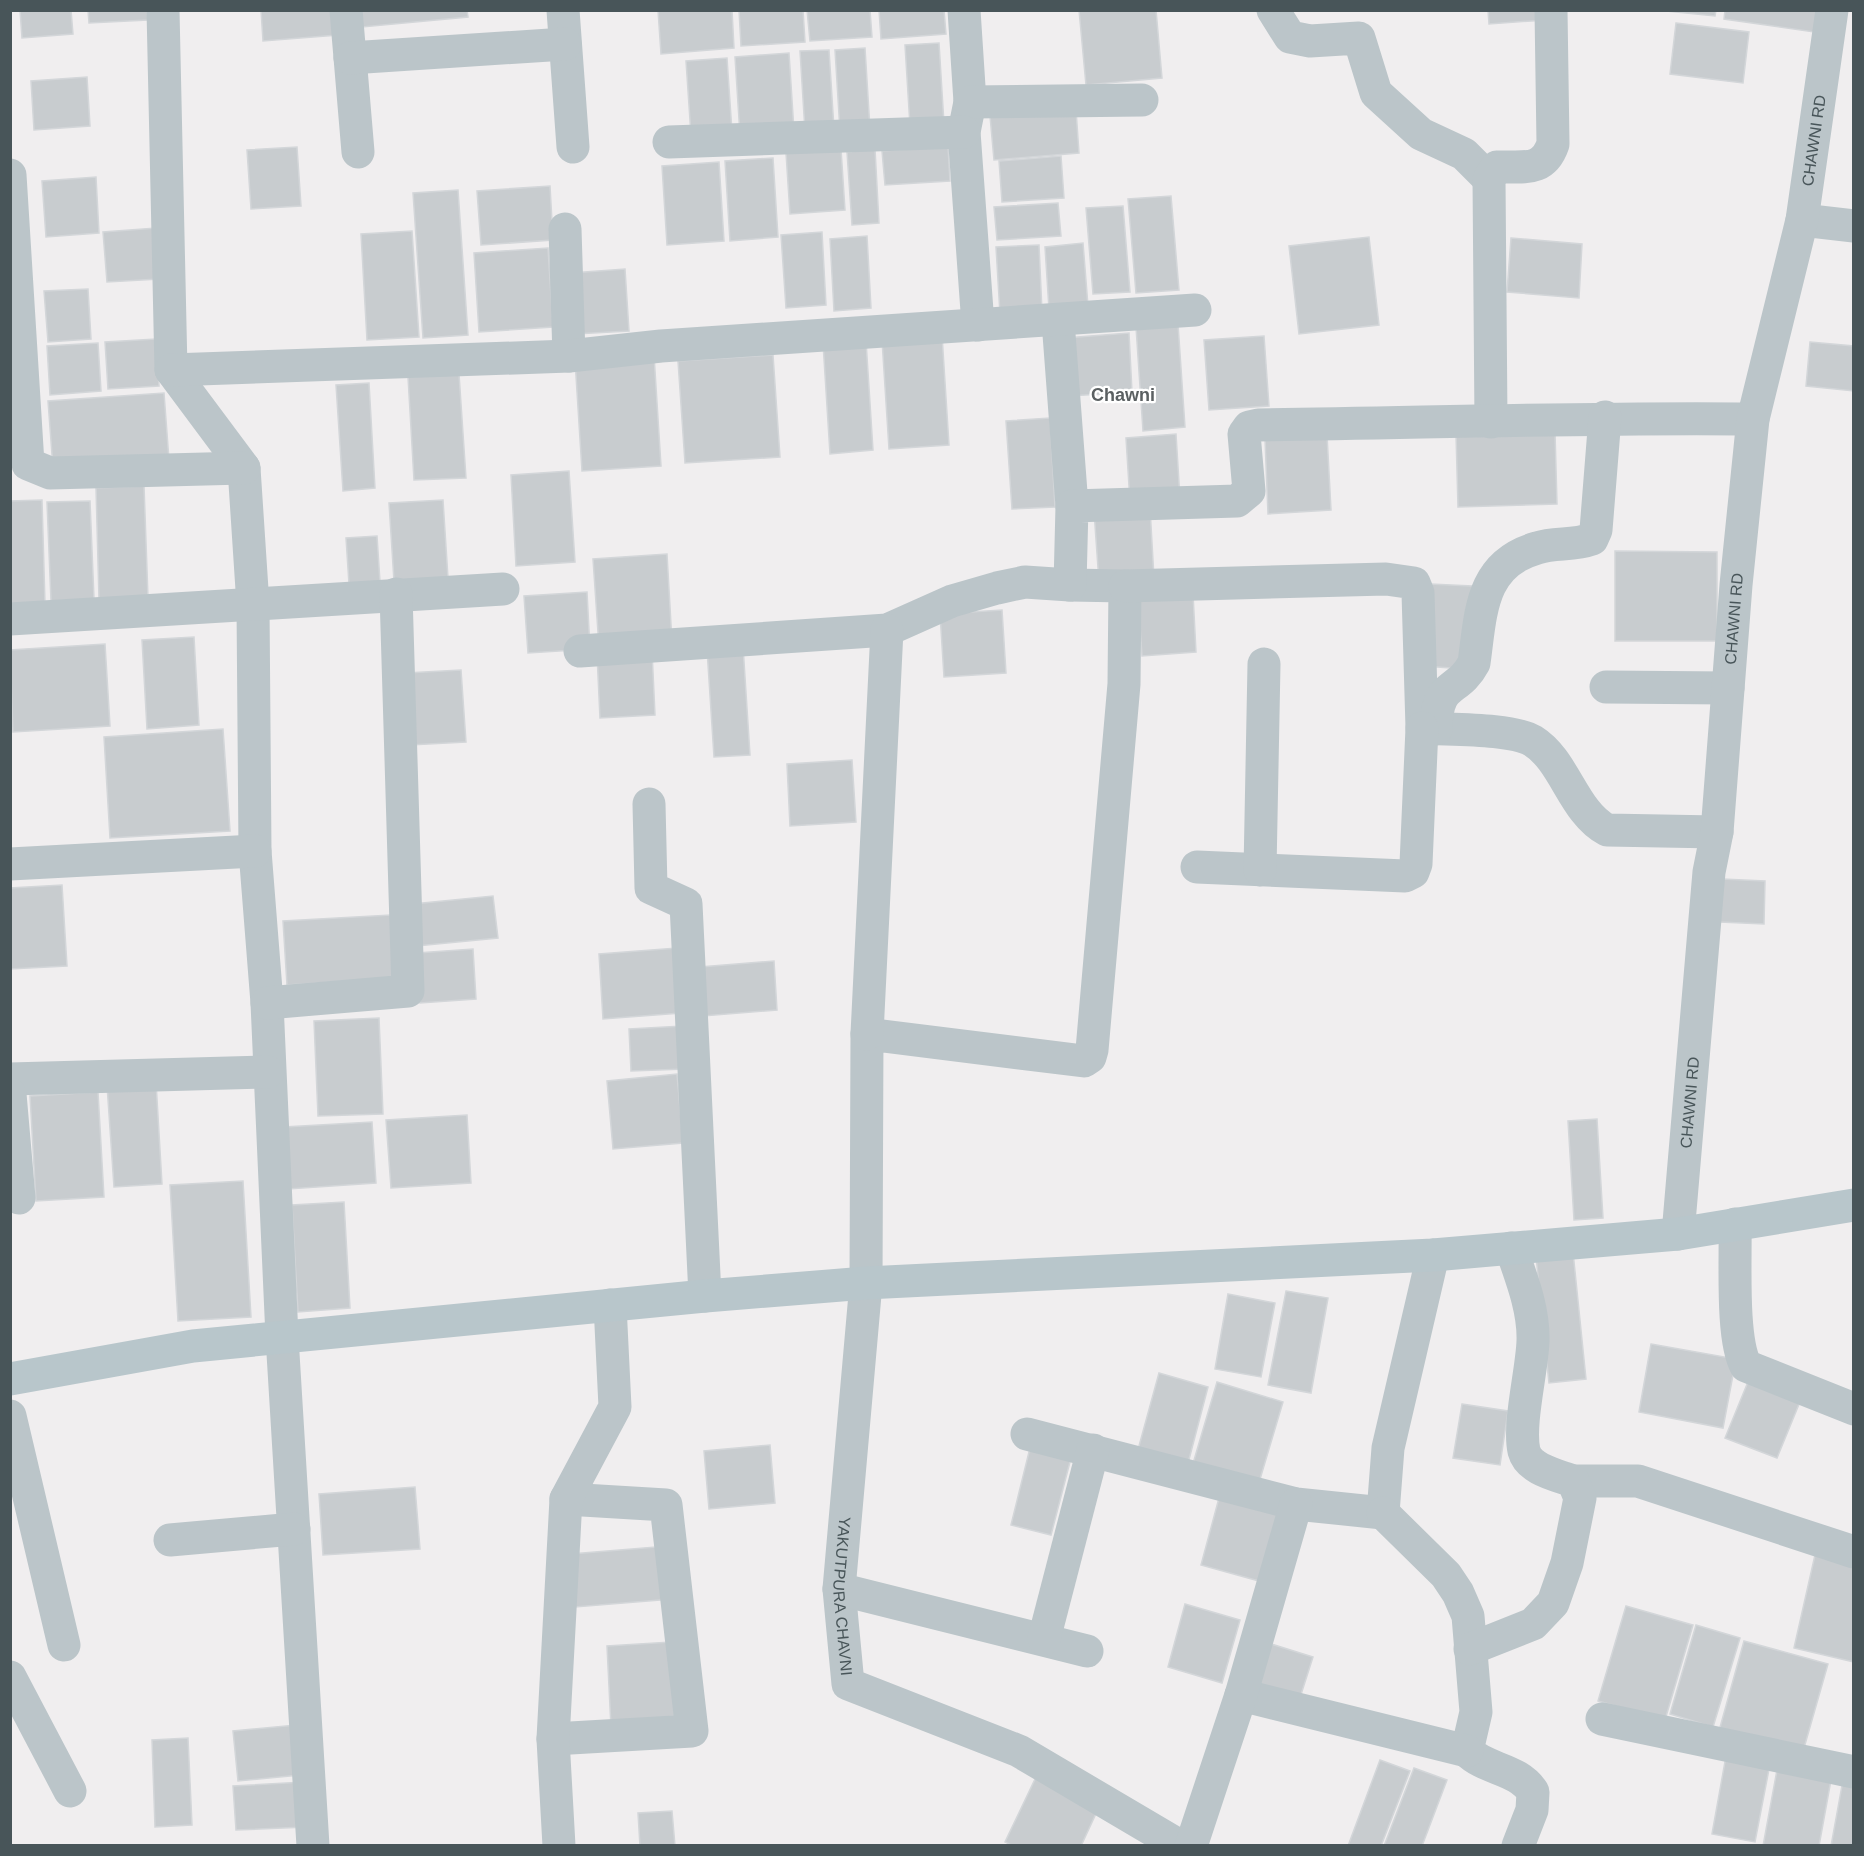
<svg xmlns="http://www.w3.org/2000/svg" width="1864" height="1856" font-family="Helvetica,sans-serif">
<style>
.building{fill:#c8cccf;stroke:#d3d6d9;stroke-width:1.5}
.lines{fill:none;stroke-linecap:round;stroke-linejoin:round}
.street{stroke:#bbc5c9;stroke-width:33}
.secondary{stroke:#b8c6cb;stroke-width:33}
.labels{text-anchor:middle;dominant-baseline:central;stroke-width:4.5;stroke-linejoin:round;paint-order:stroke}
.street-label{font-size:16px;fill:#485559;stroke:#fff}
.neighbourhood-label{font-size:18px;font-weight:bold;fill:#5b6062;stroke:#fff}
</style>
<rect width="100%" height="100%" fill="#f0eeef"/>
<g class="building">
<path d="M 20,10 L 71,10 L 73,34 L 22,38 Z"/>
<path d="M 88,10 L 147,10 L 148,20 L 89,23 Z"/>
<path d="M 261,10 L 336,10 L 338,35 L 263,41 Z"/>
<path d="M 360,10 L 467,10 L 468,17 L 362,27 Z"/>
<path d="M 658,10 L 732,10 L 734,48 L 661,54 Z"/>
<path d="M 739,10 L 803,10 L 805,42 L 741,46 Z"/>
<path d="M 807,10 L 870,10 L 872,37 L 810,41 Z"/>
<path d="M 879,10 L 944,10 L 946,34 L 881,39 Z"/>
<path d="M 1079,10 L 1156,10 L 1162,78 L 1086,85 Z"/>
<path d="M 1488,10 L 1544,10 L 1545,20 L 1489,24 Z"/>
<path d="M 1656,10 L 1716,10 L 1715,16 Z"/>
<path d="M 1725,10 L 1818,10 L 1814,32 L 1724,19 Z"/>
<path d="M 1676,23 L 1749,32 L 1743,83 L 1670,74 Z"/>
<path d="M 939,43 L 944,124 L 910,126 L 905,45 Z"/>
<path d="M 865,48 L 870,129 L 840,131 L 835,50 Z"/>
<path d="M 829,50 L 834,129 L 805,131 L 800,51 Z"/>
<path d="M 789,53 L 794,131 L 740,135 L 735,57 Z"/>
<path d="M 727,58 L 732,132 L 691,135 L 686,61 Z"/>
<path d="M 87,77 L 90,126 L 34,130 L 31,81 Z"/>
<path d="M 1076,110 L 1079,153 L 994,160 L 990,116 Z"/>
<path d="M 948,146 L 950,181 L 885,185 L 882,151 Z"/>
<path d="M 297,147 L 301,206 L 251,209 L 247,150 Z"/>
<path d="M 841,149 L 845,210 L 790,214 L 786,153 Z"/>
<path d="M 875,149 L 879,223 L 852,225 L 847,152 Z"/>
<path d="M 1061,156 L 1064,198 L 1002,202 L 999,161 Z"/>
<path d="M 773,158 L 778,237 L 730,241 L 725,161 Z"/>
<path d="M 719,162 L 724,241 L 667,245 L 662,166 Z"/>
<path d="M 96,177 L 99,233 L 46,237 L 42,181 Z"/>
<path d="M 550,186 L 553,240 L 481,245 L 477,191 Z"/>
<path d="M 458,190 L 468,335 L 423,338 L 413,193 Z"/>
<path d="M 1171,196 L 1179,290 L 1136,293 L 1128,199 Z"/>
<path d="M 1058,203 L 1061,236 L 997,240 L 994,207 Z"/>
<path d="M 1123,206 L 1130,292 L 1093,294 L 1086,208 Z"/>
<path d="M 156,228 L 159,279 L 107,282 L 103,232 Z"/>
<path d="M 412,231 L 419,337 L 367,340 L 361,234 Z"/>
<path d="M 822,232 L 826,305 L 786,308 L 781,235 Z"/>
<path d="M 867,236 L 871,308 L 834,311 L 830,239 Z"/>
<path d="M 1369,237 L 1379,325 L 1299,334 L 1289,246 Z"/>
<path d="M 1511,238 L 1582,244 L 1579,298 L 1507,292 Z"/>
<path d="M 1083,243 L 1088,306 L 1049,309 L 1045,247 Z"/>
<path d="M 1039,245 L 1042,312 L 1000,314 L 996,247 Z"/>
<path d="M 548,248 L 553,327 L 479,332 L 474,253 Z"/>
<path d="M 625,269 L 629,331 L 575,334 L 571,273 Z"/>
<path d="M 88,289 L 91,339 L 48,342 L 44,291 Z"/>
<path d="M 1178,324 L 1185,427 L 1143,431 L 1136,327 Z"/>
<path d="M 1129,333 L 1132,392 L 1070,396 L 1065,338 Z"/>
<path d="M 942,335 L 949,445 L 889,449 L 882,340 Z"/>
<path d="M 1264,336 L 1269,406 L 1209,410 L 1204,340 Z"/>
<path d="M 156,339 L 159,386 L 108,389 L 105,342 Z"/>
<path d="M 866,341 L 873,450 L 830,454 L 823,343 Z"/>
<path d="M 1810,342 L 1854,346 L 1854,391 L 1806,386 Z"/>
<path d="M 98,343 L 101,391 L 50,395 L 47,346 Z"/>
<path d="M 654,355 L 661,466 L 582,471 L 575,360 Z"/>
<path d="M 773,355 L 780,457 L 685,463 L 678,361 Z"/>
<path d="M 459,374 L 466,478 L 414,480 L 408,377 Z"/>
<path d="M 369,383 L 375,488 L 343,491 L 336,385 Z"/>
<path d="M 164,393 L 169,460 L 53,468 L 48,401 Z"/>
<path d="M 1050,418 L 1055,507 L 1012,509 L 1006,421 Z"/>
<path d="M 1555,432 L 1557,504 L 1458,507 L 1456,434 Z"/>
<path d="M 1176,434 L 1180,499 L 1130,502 L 1126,438 Z"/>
<path d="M 1327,435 L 1331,510 L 1268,514 L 1265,439 Z"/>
<path d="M 569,471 L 575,562 L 516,566 L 511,475 Z"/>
<path d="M 144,486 L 148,598 L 99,599 L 96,488 Z"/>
<path d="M 42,500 L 45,604 L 10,605 L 10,501 Z"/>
<path d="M 443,500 L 448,578 L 394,581 L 389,503 Z"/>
<path d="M 90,501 L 94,599 L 51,601 L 47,502 Z"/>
<path d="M 1150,508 L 1154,578 L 1099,582 L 1094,511 Z"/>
<path d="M 377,536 L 380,582 L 349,584 L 346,538 Z"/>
<path d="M 1615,551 L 1717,552 L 1717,641 L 1615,641 Z"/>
<path d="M 667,554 L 672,642 L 599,647 L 593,559 Z"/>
<path d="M 1430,584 L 1472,586 L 1465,669 L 1423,666 Z"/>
<path d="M 587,592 L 590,649 L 528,653 L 524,596 Z"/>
<path d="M 1193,594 L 1196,652 L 1142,656 L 1138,597 Z"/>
<path d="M 1002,610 L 1006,673 L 944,677 L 940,614 Z"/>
<path d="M 194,637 L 199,725 L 147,729 L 142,640 Z"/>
<path d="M 105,644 L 110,726 L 13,732 L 10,650 Z"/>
<path d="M 743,646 L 750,755 L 714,757 L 707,649 Z"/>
<path d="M 652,651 L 655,715 L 600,718 L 597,654 Z"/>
<path d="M 461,670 L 466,742 L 410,745 L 406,673 Z"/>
<path d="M 223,729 L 230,831 L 110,838 L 104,737 Z"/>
<path d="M 852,760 L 856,822 L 790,826 L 787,764 Z"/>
<path d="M 1722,879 L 1765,881 L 1764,924 L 1720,922 Z"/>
<path d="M 62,885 L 67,966 L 10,969 L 10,888 Z"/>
<path d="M 493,896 L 498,938 L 417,946 L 413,904 Z"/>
<path d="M 391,915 L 394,978 L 287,985 L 283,921 Z"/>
<path d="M 677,948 L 681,1013 L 603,1019 L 599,954 Z"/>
<path d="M 473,949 L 476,999 L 420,1003 L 417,953 Z"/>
<path d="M 774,961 L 777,1010 L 703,1016 L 700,967 Z"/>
<path d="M 379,1018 L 383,1114 L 318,1116 L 314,1021 Z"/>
<path d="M 683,1026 L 685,1069 L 631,1071 L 629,1029 Z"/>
<path d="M 677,1074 L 683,1143 L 613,1149 L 607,1081 Z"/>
<path d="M 156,1082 L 162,1184 L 114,1187 L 107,1085 Z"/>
<path d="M 98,1092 L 104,1197 L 36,1201 L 30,1096 Z"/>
<path d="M 467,1115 L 471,1183 L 391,1188 L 386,1120 Z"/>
<path d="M 1597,1119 L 1603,1218 L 1574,1220 L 1568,1121 Z"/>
<path d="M 372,1122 L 376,1183 L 288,1189 L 284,1127 Z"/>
<path d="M 243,1181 L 251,1317 L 178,1321 L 170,1185 Z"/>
<path d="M 344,1202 L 350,1308 L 298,1312 L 292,1205 Z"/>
<path d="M 1573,1252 L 1586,1379 L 1549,1383 L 1536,1256 Z"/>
<path d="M 1286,1291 L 1328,1298 L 1311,1393 L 1268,1385 Z"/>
<path d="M 1228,1294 L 1275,1303 L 1261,1377 L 1215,1369 Z"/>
<path d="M 1651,1344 L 1736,1359 L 1723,1428 L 1639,1412 Z"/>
<path d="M 1159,1373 L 1208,1387 L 1186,1471 L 1136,1457 Z"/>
<path d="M 1750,1377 L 1802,1397 L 1777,1458 L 1725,1438 Z"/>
<path d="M 1217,1382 L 1283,1402 L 1258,1486 L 1192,1467 Z"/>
<path d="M 1462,1404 L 1508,1411 L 1500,1465 L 1453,1458 Z"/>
<path d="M 770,1445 L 775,1503 L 709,1509 L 704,1451 Z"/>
<path d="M 1030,1448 L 1071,1458 L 1051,1535 L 1011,1525 Z"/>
<path d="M 415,1487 L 420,1549 L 323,1555 L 319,1494 Z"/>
<path d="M 1219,1498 L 1278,1515 L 1259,1581 L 1201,1565 Z"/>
<path d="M 668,1546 L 672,1599 L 575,1607 L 571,1554 Z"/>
<path d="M 1815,1555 L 1854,1563 L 1854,1662 L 1794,1648 Z"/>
<path d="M 1185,1604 L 1240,1620 L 1222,1683 L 1168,1667 Z"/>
<path d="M 1626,1606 L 1693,1625 L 1665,1720 L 1598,1701 Z"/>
<path d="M 1696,1625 L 1740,1638 L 1713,1727 L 1670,1714 Z"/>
<path d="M 1744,1641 L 1828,1664 L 1802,1755 L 1719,1731 Z"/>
<path d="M 671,1642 L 676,1723 L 611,1727 L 607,1646 Z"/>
<path d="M 1268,1643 L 1313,1657 L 1297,1707 L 1252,1694 Z"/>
<path d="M 296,1725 L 300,1775 L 238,1781 L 233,1731 Z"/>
<path d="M 188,1738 L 192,1825 L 155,1827 L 152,1740 Z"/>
<path d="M 1726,1756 L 1770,1764 L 1755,1842 L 1712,1834 Z"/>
<path d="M 1380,1760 L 1410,1771 L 1381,1846 L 1348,1846 Z"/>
<path d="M 1414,1768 L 1447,1780 L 1422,1846 L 1384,1846 Z"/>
<path d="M 1777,1770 L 1831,1780 L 1819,1846 L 1763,1846 Z"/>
<path d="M 1036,1777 L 1099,1807 L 1081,1846 L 1013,1846 L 1005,1842 Z"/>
<path d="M 1843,1780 L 1854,1782 L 1854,1846 L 1831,1846 Z"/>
<path d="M 304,1782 L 306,1827 L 236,1830 L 233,1786 Z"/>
<path d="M 672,1811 L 675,1846 L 640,1846 L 638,1813 Z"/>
</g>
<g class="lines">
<g class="street">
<path d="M 163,10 L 171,370 L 244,468 L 253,605 L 255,851 L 267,1003 L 282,1337 L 313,1846"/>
<path d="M 346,10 L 358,152"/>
<path d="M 563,10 L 573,147"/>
<path d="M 964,10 L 970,102 L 964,132 L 978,325"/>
<path d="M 1273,10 L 1290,37 L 1310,41 L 1359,38 L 1376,93 L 1421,134 L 1464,154 L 1489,179"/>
<path d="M 350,58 L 565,44"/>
<path d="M 970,102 L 1142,100"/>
<path d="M 669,142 L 964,132"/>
<path d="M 10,175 L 28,464 L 50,473 L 244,468"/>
<path d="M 1802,220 L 1854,226"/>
<path d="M 565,229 L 569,356"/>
<path d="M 1058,321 L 1072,506"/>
<path d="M 171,370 L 569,356 L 661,346 L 1195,310"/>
<path d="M 1491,422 L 1489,179 L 1497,167 C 1523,166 1543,173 1553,144 L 1551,10"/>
<path id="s1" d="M 1070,585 L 1125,586 L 1124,684 L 1092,1050 L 1090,1057 L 1084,1061 L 867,1034 L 866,1283 L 839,1589 L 848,1684 L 1019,1751 L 1180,1846"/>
<path d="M 1125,586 L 1386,579 L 1414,583 L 1418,593 L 1422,728 C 1449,730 1511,728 1533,741 C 1565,761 1573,812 1607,830 L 1717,832"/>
<path d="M 10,619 L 503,589"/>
<path d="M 580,651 L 887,630 L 952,601 L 997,588 L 1025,582 L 1070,585 L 1072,506 L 1237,501 L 1249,491 L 1244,434 L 1249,427 L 1258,425 C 1423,423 1588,417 1753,419"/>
<path d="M 1606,687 L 1728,688"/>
<path d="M 1436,729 C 1437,679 1457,695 1474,663 C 1481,613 1480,564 1537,548 C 1555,542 1573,546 1592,539 L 1596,530 L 1605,417"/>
<path d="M 649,804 L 651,888 L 686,904 L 705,1296"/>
<path d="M 10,864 L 255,851"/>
<path d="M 1197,867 L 1405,876 L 1413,872 L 1416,864 L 1422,728"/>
<path d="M 1260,870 L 1264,664"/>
<path d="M 267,1003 L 408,991 L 396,594"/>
<path d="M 867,1034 L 887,630"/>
<path d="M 10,1079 L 268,1072"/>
<path d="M 10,1094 L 19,1198"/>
<path d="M 1735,1224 C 1736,1259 1731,1339 1746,1366 L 1854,1409"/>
<path id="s2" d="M 1678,1234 L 1709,872 L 1717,832 L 1736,585 L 1753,419 L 1802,220 L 1832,10"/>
<path d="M 10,1416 L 64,1645"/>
<path d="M 1027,1434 L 1296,1504 L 1383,1513 L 1388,1448 L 1433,1255"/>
<path d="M 1573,1481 L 1638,1481 L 1854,1552"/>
<path d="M 1383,1513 L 1446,1575 L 1458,1593 L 1468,1616 L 1476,1712 L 1467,1751 C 1486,1770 1518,1768 1533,1792 L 1532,1810 L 1518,1846"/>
<path d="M 170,1540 L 294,1529"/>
<path d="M 839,1589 L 1087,1651"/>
<path d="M 1044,1639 L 1093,1450"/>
<path d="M 1470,1649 L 1533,1624 L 1553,1603 L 1567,1563 L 1580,1498 L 1573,1481 C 1557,1475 1529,1470 1524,1451 C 1518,1424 1532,1371 1533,1341 C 1534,1309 1521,1277 1511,1248"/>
<path d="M 10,1677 L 70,1791"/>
<path d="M 1241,1695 L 1467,1751"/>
<path d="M 1602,1719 L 1854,1772"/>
<path d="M 553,1739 L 692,1731 L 666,1505 L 566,1499"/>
<path d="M 559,1846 L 553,1739 L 566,1499 L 615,1407 L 610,1305"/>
<path d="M 1191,1846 L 1241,1695 L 1296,1504"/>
</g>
<path class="secondary" d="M 10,1379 L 193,1346 L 705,1296 L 866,1283 L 1433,1255 L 1678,1234 L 1854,1205"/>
</g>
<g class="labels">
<g class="street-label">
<text stroke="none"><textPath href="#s2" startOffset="1104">CHAWNI RD</textPath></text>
<text stroke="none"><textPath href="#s2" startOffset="618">CHAWNI RD</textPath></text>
<text stroke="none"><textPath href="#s2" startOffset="132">CHAWNI RD</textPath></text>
<text stroke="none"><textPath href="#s1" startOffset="1317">YAKUTPURA CHAVNI</textPath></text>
</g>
<g class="neighbourhood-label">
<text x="1123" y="395">Chawni</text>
</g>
</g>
<rect width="1864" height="1856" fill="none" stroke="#485559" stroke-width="24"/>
</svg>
